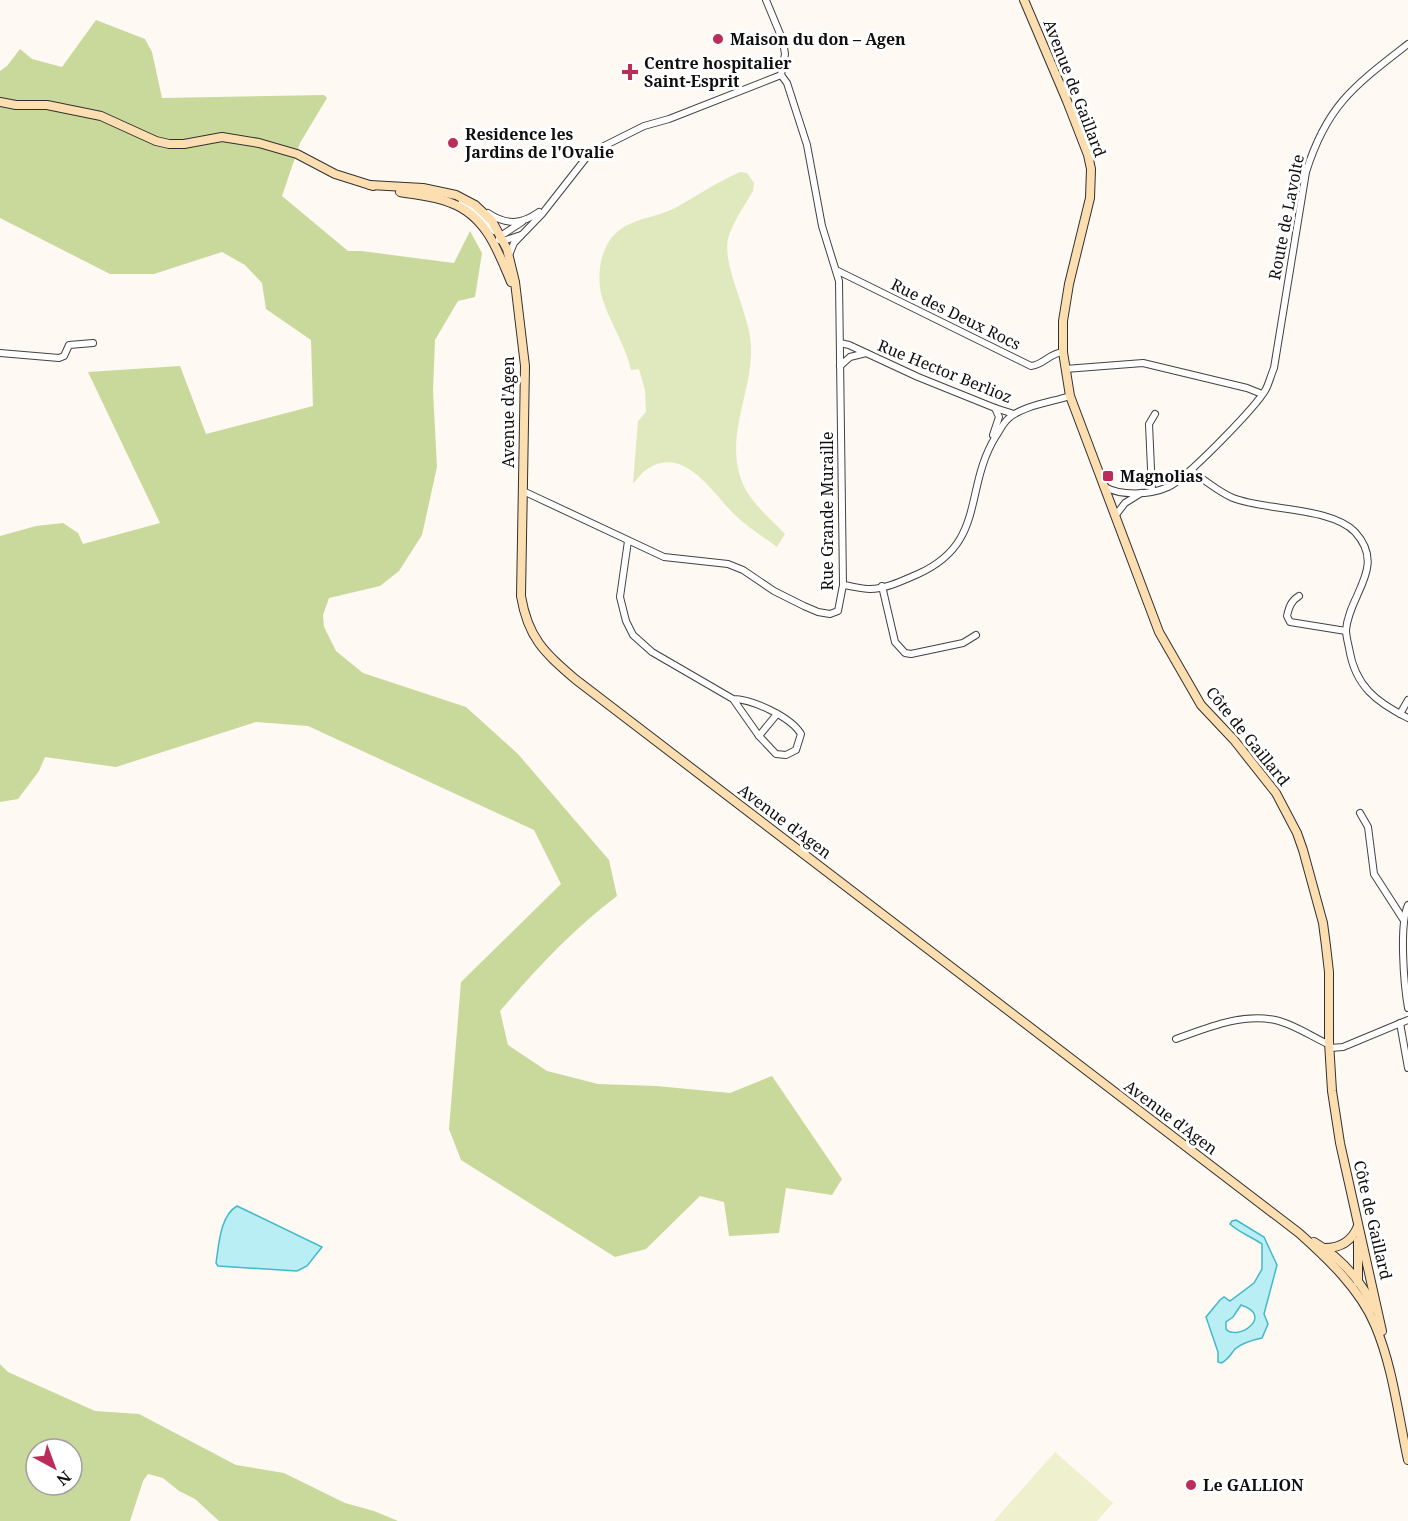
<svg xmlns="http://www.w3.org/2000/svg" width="1408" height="1521" font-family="'Noto Serif',serif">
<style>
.green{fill:#e0e8bd}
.forest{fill:#c9d99c;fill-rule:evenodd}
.pitch{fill:#eef0ce}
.water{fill:#b9eff4;stroke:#42b9c9;stroke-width:1.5;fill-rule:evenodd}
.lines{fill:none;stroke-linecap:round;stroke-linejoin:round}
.street-casing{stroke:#424242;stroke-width:8}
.secondary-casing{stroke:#313131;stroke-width:10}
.street{stroke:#fff;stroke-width:6}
.secondary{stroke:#fcdeb0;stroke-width:8}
.poi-dot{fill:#bb2c5b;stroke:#fff;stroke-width:2}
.labels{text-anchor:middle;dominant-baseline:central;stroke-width:6;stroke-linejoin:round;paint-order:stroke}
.poi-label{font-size:16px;font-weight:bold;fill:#0f0f0f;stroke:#fff;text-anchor:start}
.street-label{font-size:16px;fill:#0f0f0f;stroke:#fff}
</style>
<rect width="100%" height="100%" fill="#fef9f2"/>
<path class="green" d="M 740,172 L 747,173 L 754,183 L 753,191 C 745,205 732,223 728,239 C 722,267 750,314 751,346 C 753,391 724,437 742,482 C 750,502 771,519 785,534 L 777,547 C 762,536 746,526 733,513 C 711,491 683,444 646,470 C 641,473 638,479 633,483 L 638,421 L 646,412 L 645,390 L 639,369 L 631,370 C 625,341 605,317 600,288 C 597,262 605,233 632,223 C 646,217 661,215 675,208 C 697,196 717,182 740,172 Z"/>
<g class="forest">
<path d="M 96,20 L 145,39 L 152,52 L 162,98 L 324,95 L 327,98 L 300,143 L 282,196 L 348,251 L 361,251 L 454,263 L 470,231 L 482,253 L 475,297 L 458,301 L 435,340 L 433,391 L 437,467 L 422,535 L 399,571 L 380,586 L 329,598 L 323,615 L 324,627 L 336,651 L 363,673 L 466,707 L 518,754 L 609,860 L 617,896 C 572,930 536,969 500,1011 L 508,1045 L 547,1071 L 598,1084 L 656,1086 L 730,1093 L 772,1076 L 842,1179 L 832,1195 L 786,1188 L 779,1233 L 729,1236 L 724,1202 L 700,1196 L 646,1249 L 615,1257 L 461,1160 L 449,1129 L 461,982 L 561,884 L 534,830 L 308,726 L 256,722 L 116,767 L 45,757 L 39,771 L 18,799 L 0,802 L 0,536 L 36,526 L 63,523 L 78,533 L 83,544 L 160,523 L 88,372 L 180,366 L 206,434 L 313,406 L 311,340 L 266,309 L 262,283 L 245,265 L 222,252 L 154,274 L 110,274 L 0,218 L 0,71 L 7,66 L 20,49 L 32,59 L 62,67 Z"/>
<path d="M 0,1364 L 8,1372 L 95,1411 L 139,1414 L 236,1465 L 284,1473 L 345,1503 L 374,1511 L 398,1521 L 219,1521 L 195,1499 L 179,1491 L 163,1478 L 148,1474 L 143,1481 L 130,1521 L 0,1521 ZM 36,1449 L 72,1449 L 72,1485 L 36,1485 Z"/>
</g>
<path class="pitch" d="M 1055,1452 L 1113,1503 L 1097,1521 L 994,1521 Z"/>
<g class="water">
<path d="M 237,1206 L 322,1247 L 307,1266 L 297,1271 L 218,1266 L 216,1263 C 219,1244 220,1216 237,1206 Z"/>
<path d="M 1236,1220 L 1264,1237 L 1277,1265 L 1264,1314 L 1268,1324 L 1262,1338 C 1252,1340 1242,1343 1235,1349 C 1230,1355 1228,1360 1221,1363 L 1218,1362 L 1218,1352 L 1206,1317 L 1220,1300 L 1224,1297 L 1230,1301 L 1254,1283 L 1262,1269 L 1262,1244 C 1252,1237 1238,1232 1230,1224 L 1232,1221 ZM 1241,1305 C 1275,1316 1237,1342 1226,1329 L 1226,1322 L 1233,1317 Z"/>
</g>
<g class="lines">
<defs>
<g id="street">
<path d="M 766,0 L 783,41 L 785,54 L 781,75"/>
<path d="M 462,202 L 484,218 L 494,231"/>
<path d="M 488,213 C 506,225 521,225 539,212"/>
<path d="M 499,239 L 502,235 L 522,222"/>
<path d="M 499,240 L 503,241 L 521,235"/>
<path d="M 509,255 L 514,243 L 542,214 L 586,158 L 596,150 L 644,126 L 669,119 L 781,75"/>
<path d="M 836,270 L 1031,366 C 1043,365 1050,353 1063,352"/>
<path d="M 840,343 L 849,345 L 918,377 L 995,408 L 1014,414"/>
<path d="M 0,353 L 59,358 L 64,356 L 69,345 L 93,343"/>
<path d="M 840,366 L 850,357 L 866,353"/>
<path d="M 1065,369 L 1143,363 L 1247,388 L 1262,394"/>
<path d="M 993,435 L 999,417 L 995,408"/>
<path d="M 1191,470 C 1204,480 1217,491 1233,498 C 1266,511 1332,507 1355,532 C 1387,567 1349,594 1346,630 C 1346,636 1348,643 1349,648 C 1355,686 1376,702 1408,718"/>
<path d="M 1105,487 C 1121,496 1150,495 1168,487 C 1185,480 1256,407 1266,389 C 1269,383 1271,375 1274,368 L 1306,172 C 1327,105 1354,86 1408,44"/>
<path d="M 523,491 L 664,557 L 728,564 L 743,570 L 774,591 L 804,606 L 818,612 L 830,614 L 838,611 L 843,585 L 839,281 L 822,226 L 807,145 L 787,83 L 781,75"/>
<path d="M 1152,491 L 1149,424 L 1155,414"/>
<path d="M 1115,516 L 1125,503 L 1141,493"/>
<path d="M 628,541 L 620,597 L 626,621 L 633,635 L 652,652 L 733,699 L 759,736 L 776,754 L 786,755 L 796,750 L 801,734 C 791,717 752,699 733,699"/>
<path d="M 843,585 C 851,586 861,589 870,589 C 886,589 904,580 918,574 C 987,543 963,489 996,436 C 1000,430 1003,423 1009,418 C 1022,406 1052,402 1070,396"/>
<path d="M 882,586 L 895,642 L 905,653 L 911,654 L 963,643 L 976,635"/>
<path d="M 1299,596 C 1291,601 1289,607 1287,616 L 1290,622 L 1346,631"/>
<path d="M 1400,714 L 1408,700"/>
<path d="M 759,736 L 777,714"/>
<path d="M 1360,813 L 1368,827 L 1374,874 L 1403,919"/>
<path d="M 1408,905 C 1399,925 1404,985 1408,1008"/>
<path d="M 1400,1023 L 1408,1068"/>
<path d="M 1176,1039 C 1207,1028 1241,1013 1275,1020 C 1294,1024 1312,1037 1330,1045"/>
<path d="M 1330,1048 L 1343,1047 L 1408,1020"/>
</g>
<g id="secondary">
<path d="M 1024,0 L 1067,101 L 1088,155 L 1091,169 L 1090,198 L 1069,284 L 1063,321 L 1063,352 L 1070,396 L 1159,632 L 1201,705 L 1234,740 L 1276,793 L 1297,833 L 1303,850 L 1323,923 L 1326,946 L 1329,972 L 1329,1042 L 1332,1091 L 1340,1143 L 1382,1331"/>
<path d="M 0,102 L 16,105 L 47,105 L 101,116 L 156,141 L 169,144 L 184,144 L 222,137 L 259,143 L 297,154 L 335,174 L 373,186"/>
<path d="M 370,185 L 423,188 L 456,195 L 475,205 L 492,221 L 507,249 L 515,282 L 525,366 L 521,596 C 528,638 544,652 575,679 L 1299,1233 C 1327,1258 1360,1289 1375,1325 C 1393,1367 1398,1415 1408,1460"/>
<path d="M 400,192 C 417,195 435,196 451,203 C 486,216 498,251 511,282"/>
<path d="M 1358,1241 L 1358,1282"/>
<path d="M 1314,1242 C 1342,1258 1361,1281 1375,1309"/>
<path d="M 1325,1248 C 1341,1248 1352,1241 1358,1226"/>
</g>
</defs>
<use href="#street" class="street-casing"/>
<use href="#secondary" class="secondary-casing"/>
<use href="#street" class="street"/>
<use href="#secondary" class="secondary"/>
</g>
<g class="poi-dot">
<circle cx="718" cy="39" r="6"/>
<path d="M627 63h6v6h6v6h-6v6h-6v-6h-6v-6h6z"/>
<circle cx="453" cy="143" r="6"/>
<rect x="1102" y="470" width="12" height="12" rx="3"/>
<circle cx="1191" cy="1485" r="6"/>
</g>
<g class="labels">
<g class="poi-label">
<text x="730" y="39">Maison du don – Agen</text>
<text x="644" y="63">Centre hospitalier<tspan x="644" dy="18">Saint-Esprit</tspan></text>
<text x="465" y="134">Residence les<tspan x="465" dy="18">Jardins de l'Ovalie</tspan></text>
<text x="1120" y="476">Magnolias</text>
<text x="1203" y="1485">Le GALLION</text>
</g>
<g class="street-label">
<text transform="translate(1075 88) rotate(69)">Avenue de Gaillard</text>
<text transform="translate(1286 217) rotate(-79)">Route de Lavolte</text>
<text transform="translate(956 314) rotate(26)">Rue des Deux Rocs</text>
<text transform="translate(945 371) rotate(22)">Rue Hector Berlioz</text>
<text transform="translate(508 412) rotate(-90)">Avenue d'Agen</text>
<text transform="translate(827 511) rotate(-90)">Rue Grande Muraille</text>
<text transform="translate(1248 736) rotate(51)">Côte de Gaillard</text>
<text transform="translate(785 821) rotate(37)">Avenue d'Agen</text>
<text transform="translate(1171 1117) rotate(37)">Avenue d'Agen</text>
<text transform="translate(1373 1220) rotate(77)">Côte de Gaillard</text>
</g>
</g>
<g transform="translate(54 1467) rotate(139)"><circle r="28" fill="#ffffff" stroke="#9f9f9f" stroke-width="1.5"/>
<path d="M0-4.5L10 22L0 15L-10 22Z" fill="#bb2c5b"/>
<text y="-9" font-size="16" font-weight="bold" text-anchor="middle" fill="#0f0f0f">N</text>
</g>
</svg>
